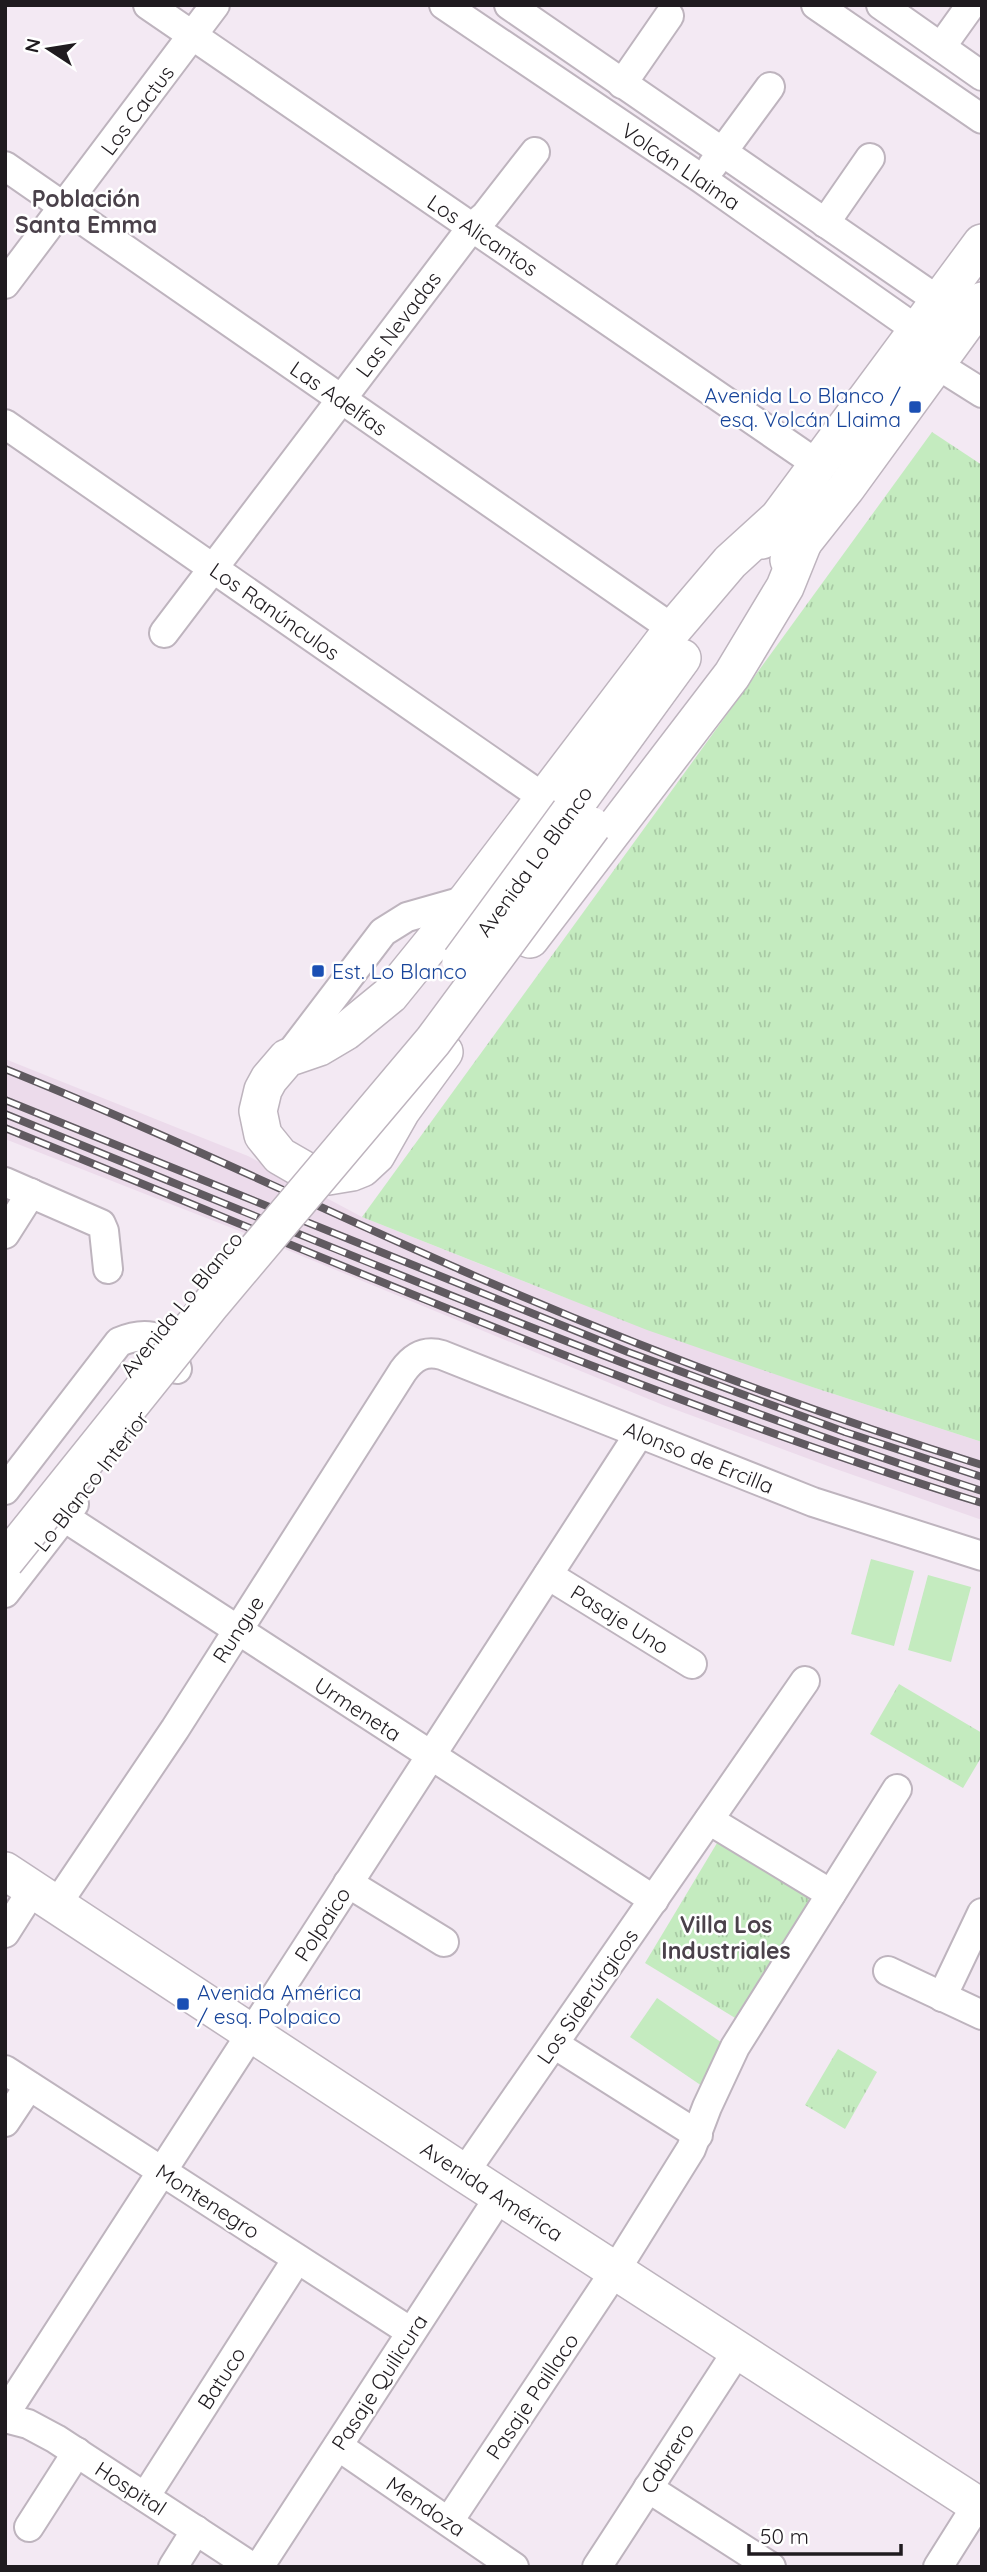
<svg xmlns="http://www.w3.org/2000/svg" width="987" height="2572" font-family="Quicksand,sans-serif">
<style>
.built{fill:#ecdbeb}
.grass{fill:url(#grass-tufts)}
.pitch{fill:#c4ebbf}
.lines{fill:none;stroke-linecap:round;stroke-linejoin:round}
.minor-casing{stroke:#beb4be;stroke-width:32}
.major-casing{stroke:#beb4be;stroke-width:40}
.minor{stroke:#fff;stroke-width:28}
.major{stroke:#fff;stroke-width:37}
.rail-casing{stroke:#605a60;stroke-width:8}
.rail{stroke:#fff;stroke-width:5;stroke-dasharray:16;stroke-linecap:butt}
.major-bridge-casing{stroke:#beb4be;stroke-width:40;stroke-linecap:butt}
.major-bridge{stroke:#fff;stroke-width:37}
.transit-dot{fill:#1a4fb4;stroke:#fff;stroke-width:2.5}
.labels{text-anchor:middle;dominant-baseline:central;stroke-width:5;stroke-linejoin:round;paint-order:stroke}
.street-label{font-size:21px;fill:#1f1b1f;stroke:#fff}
.transit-label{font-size:21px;fill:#164399;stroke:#fff;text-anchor:start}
.neighbourhood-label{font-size:23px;font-weight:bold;fill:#4a414a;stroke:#fff}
</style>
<defs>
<pattern id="grass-tufts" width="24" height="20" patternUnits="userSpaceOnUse" patternTransform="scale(1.75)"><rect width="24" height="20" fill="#c4ebbf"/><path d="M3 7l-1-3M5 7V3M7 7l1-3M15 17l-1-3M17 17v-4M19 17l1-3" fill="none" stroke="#a8c9a4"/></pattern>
</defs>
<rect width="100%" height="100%" fill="#f3e9f3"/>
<path class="built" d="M 5,1059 L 248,1156 L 362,1217 L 553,1293 L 812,1387 L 982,1442 L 982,1520 L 836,1469 L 663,1405 L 280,1247 L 5,1139 Z"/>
<g class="grass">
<path d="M 932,432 L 982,465 L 982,1442 L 812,1387 L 647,1330 L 362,1217 Z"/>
<path d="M 899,1684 L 982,1733 L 982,1756 L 963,1788 L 870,1734 Z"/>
<path d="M 720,1838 L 820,1899 L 745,2024 L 645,1963 Z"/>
<path d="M 838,2049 L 877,2072 L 845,2129 L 805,2105 Z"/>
</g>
<g class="pitch">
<path d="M 871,1559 L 914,1571 L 894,1646 L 851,1634 Z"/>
<path d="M 928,1575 L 971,1587 L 951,1662 L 908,1650 Z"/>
<path d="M 657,1998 L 728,2047 L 702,2086 L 630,2037 Z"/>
</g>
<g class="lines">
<defs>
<g id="minor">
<path d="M 148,5 L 817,464"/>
<path d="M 444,5 L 702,179 L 917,330"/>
<path d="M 509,5 L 939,301"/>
<path d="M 816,5 L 982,119"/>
<path d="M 881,5 L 982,76"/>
<path d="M 941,47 L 971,5"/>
<path d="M 622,84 L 669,16"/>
<path d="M 5,166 L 673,629"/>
<path d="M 712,166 L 770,87"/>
<path d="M 825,223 L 870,158"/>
<path d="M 5,284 L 215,5"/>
<path d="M 936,364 L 982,393"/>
<path d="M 5,424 L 544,798"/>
<path d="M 164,633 L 472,227 L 485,216 L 535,152"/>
<path d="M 287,1058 L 383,932 L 407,917 L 467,900"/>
<path d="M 5,1182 L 101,1224 L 104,1231 L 108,1269"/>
<path d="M 5,1234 L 31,1193"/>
<path d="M 5,1490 L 119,1342 C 138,1334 156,1332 171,1348 L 177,1369"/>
<path d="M 64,1517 L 654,1900"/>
<path d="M 548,1575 L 692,1664"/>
<path d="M 5,1593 L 74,1504"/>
<path d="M 709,1820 L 831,1894"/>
<path d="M 348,1883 L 444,1942"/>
<path d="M 57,1904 L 175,1729 L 403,1371 C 413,1357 425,1350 442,1355 L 813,1502 L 982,1556"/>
<path d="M 5,1933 L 33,1889"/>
<path d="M 888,1971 L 982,2015"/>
<path d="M 942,1997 L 982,1913"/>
<path d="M 554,2044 L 698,2135"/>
<path d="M 5,2070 L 411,2332"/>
<path d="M 5,2122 L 29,2086"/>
<path d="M 464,2173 L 805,1681"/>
<path d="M 5,2414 L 639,1434"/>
<path d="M 5,2418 L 28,2424 L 56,2439 L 252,2567"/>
<path d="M 338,2446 L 514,2567"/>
<path d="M 648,2488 L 771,2567"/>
<path d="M 145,2497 L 297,2259"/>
<path d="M 449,2521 L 615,2271 L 691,2149 L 707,2107 L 735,2047 L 897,1789"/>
<path d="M 29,2527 L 77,2452"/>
<path d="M 173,2567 L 196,2530"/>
<path d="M 259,2567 L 500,2196"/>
<path d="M 597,2567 L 738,2350"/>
<path d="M 938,2567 L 977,2505"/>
</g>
<g id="major">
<path d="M 762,540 L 982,243"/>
<path d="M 789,560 L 846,488 L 982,301"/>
<path d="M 570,812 L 682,658"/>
<path d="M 530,939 L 732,675 L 785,587 L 804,540"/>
<path d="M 444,1052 L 401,1111 L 376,1155 L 362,1168 L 352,1172 L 328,1176 L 306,1171 L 280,1156 L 263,1135 L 258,1111 L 263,1090 L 269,1079 L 287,1058 L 319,1047 L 346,1031 L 390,995 L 467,900 L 673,629 L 730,562 L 775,521"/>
<path d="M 5,1871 L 464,2173 L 982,2508"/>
</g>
</defs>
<use href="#minor" class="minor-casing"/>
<use href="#major" class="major-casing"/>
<use href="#minor" class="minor"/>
<use href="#major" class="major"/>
<defs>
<g id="rail">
<path d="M 5,1069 C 159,1131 309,1203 461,1270 C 630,1344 805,1410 982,1465"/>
<path d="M 5,1100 L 628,1352 L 845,1432 L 982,1477"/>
<path d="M 5,1114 C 328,1245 650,1383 982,1491"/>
<path d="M 5,1128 C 328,1258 649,1400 982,1503"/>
</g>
</defs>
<use href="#rail" class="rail-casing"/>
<use href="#rail" class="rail"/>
<defs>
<g id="major-bridge">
<path d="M 461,961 L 570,812"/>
<path d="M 5,1561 L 212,1303 L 433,1041 L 592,826"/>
</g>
</defs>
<use href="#major-bridge" class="major-bridge-casing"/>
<use href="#major-bridge" class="major-bridge"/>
</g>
<g class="transit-dot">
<rect x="908" y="400" width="14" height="14" rx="3.5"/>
<rect x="311" y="964" width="14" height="14" rx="3.5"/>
<rect x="176" y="1997" width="14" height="14" rx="3.5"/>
</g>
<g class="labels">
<g class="street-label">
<text transform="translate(137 110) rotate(-53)">Los Cactus</text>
<text transform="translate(681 166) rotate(34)">Volcán Llaima</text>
<text transform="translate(483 235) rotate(34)">Los Alicantos</text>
<text transform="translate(398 324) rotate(-53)">Las Nevadas</text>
<text transform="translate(339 398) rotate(35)">Las Adelfas</text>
<text transform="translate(275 611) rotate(35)">Los Ranúnculos</text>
<text transform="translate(534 861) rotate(-54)">Avenida Lo Blanco</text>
<text transform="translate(181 1304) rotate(-51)">Avenida Lo Blanco</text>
<text transform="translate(699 1457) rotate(22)">Alonso de Ercilla</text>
<text transform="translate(91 1481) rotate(-52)">Lo Blanco Interior</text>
<text transform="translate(620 1619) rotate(32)">Pasaje Uno</text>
<text transform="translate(238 1629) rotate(-57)">Rungue</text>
<text transform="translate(358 1709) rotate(33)">Urmeneta</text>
<text transform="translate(322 1924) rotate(-57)">Polpaico</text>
<text transform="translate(587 1996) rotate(-55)">Los Siderúrgicos</text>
<text transform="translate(492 2191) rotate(33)">Avenida América</text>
<text transform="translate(208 2201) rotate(33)">Montenegro</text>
<text transform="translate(221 2378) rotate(-57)">Batuco</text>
<text transform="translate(379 2382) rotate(-57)">Pasaje Quilicura</text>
<text transform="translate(532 2396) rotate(-56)">Pasaje Paillaco</text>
<text transform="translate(667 2458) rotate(-57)">Cabrero</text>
<text transform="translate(131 2488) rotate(33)">Hospital</text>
<text transform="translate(426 2506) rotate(34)">Mendoza</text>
</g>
<g class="transit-label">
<text x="901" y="395" text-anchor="end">Avenida Lo Blanco /<tspan x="901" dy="24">esq. Volcán Llaima</tspan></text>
<text x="332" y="971">Est. Lo Blanco</text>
<text x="197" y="1992">Avenida América<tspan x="197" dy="24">/ esq. Polpaico</tspan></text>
</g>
<g class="neighbourhood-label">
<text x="86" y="198">Población<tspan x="86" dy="26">Santa Emma</tspan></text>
<text x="726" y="1924">Villa Los<tspan x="726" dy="26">Industriales</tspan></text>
</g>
</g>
<rect width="987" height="2572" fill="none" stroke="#1f1b1f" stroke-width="14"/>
<g transform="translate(49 49) rotate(282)" stroke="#ffffff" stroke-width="5" paint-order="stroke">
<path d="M0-5L12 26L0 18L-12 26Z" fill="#1f1b1f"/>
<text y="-10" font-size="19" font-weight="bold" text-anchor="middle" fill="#1f1b1f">N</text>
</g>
<path d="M749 2544v10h152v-10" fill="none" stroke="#1f1b1f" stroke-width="3.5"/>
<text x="760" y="2544" font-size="21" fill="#1f1b1f" stroke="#ffffff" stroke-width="5" paint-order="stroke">50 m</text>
</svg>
